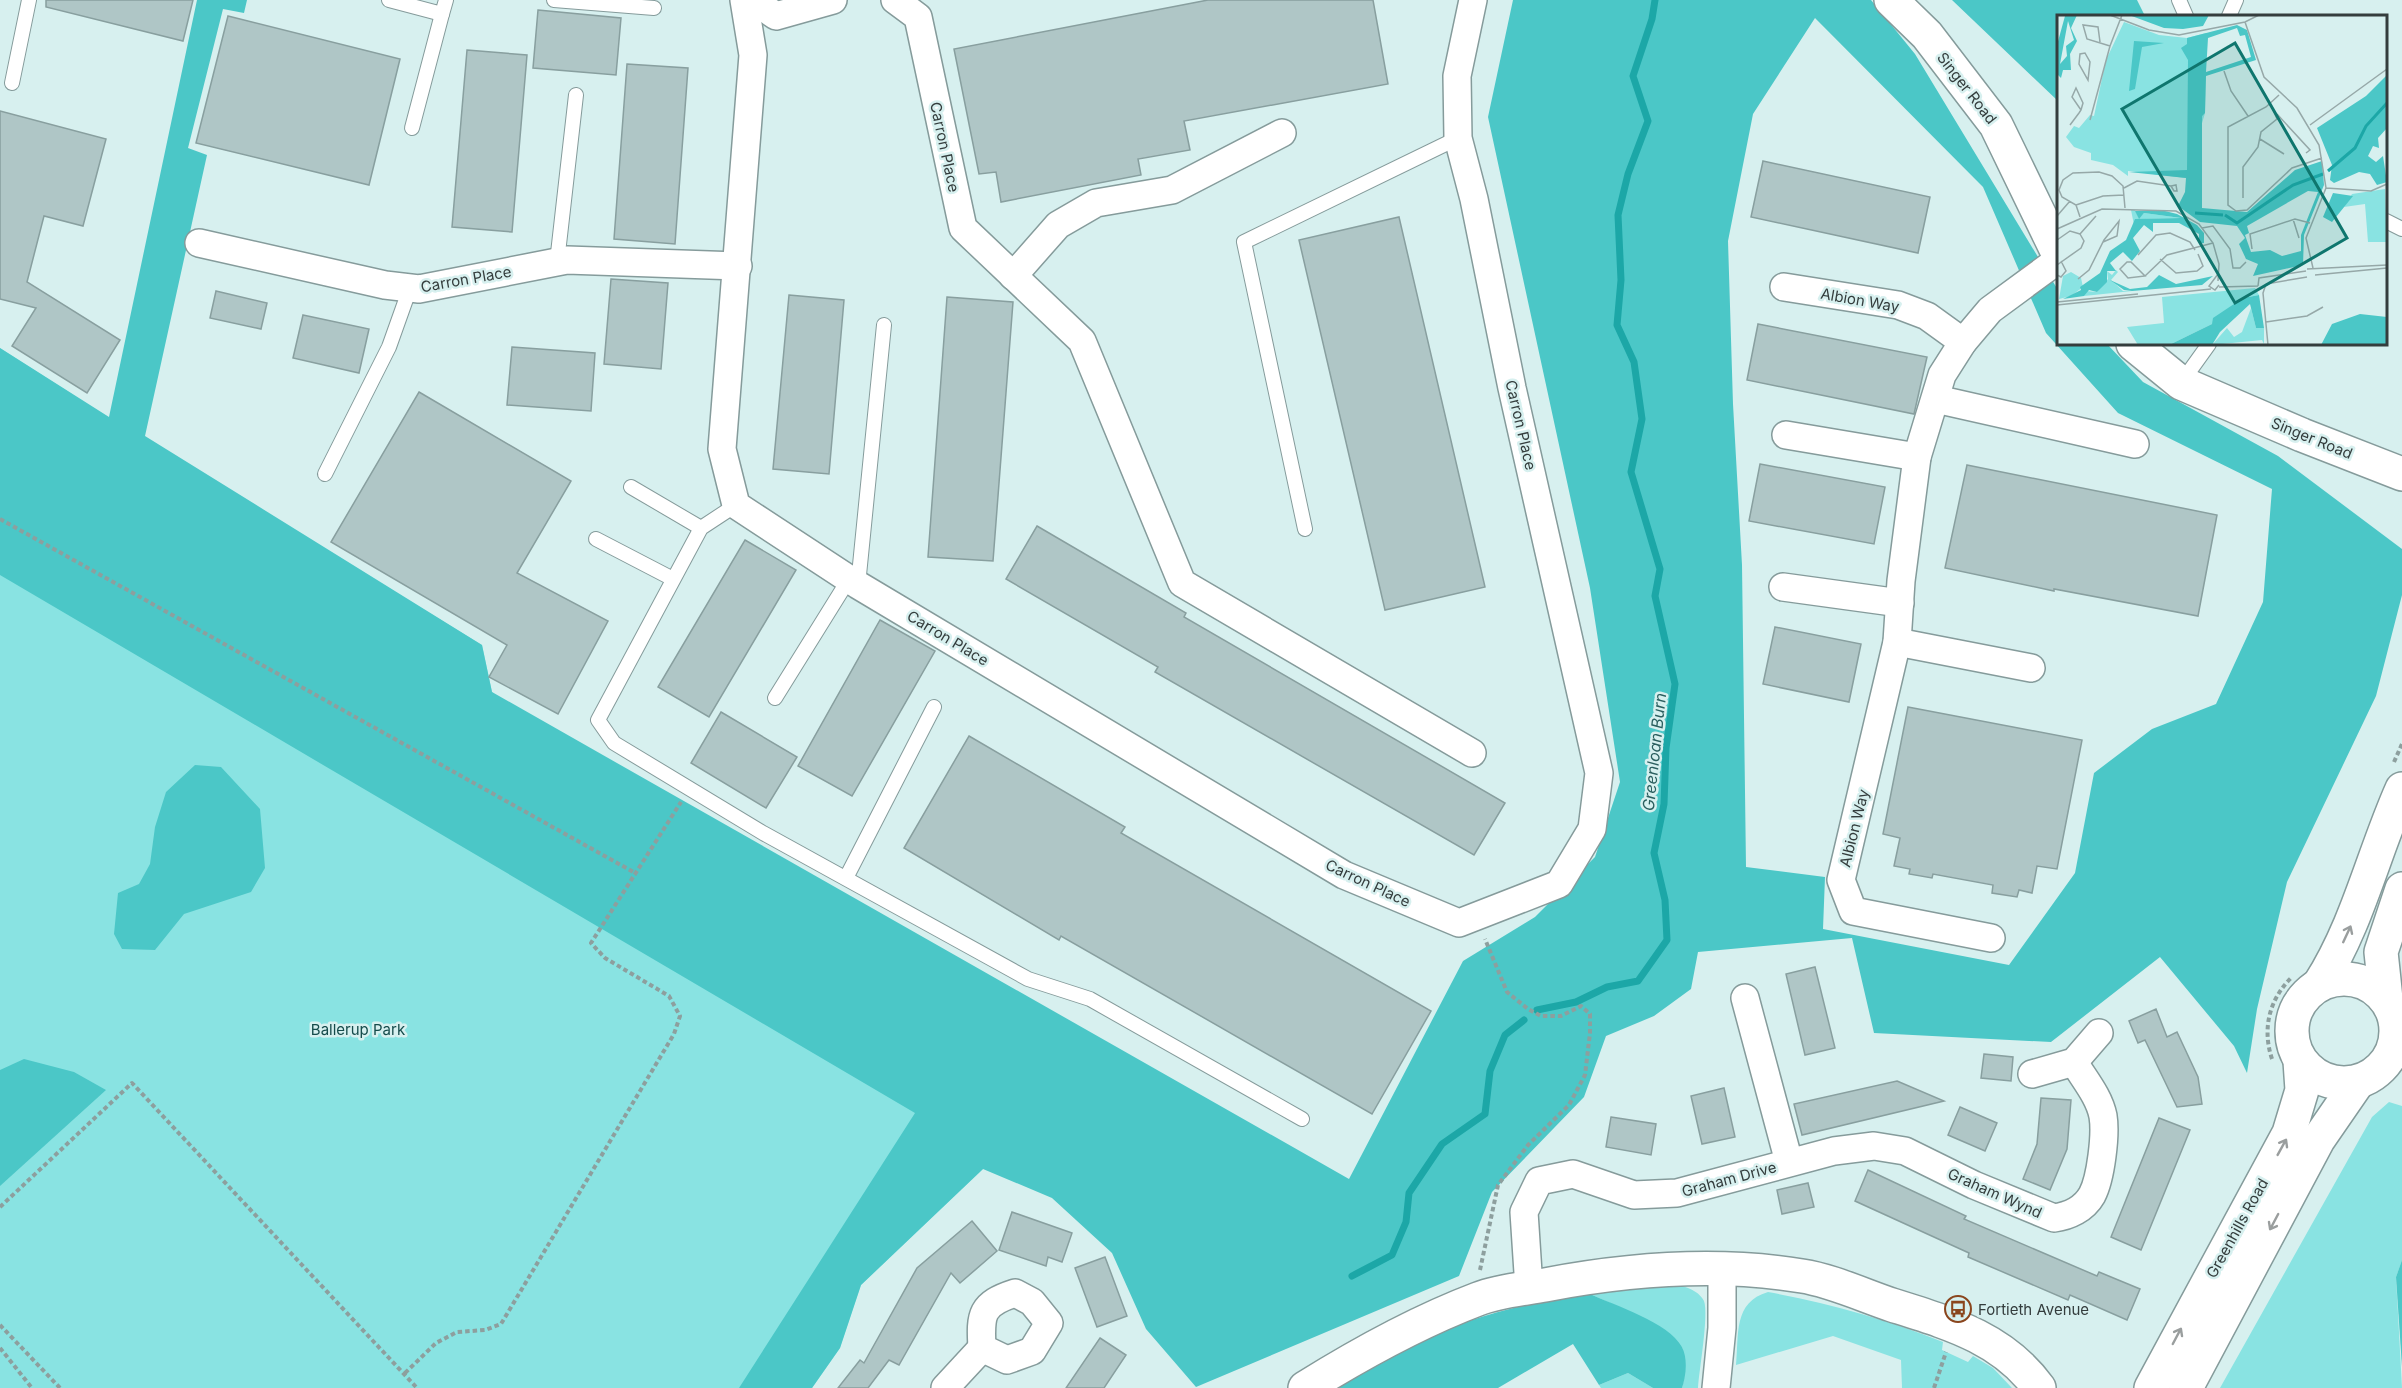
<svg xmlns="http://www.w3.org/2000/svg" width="2402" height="1388" font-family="Inter,sans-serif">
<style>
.green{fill:#89e3e2}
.forest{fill:#4bc7c7;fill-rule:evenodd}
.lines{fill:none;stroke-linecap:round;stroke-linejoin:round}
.stream{stroke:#1ca7a7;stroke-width:7}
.building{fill:#afc6c6;stroke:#889f9f;stroke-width:1.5}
.lane-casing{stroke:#859b9b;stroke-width:16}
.street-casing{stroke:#859b9b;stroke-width:30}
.secondary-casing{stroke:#859b9b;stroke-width:36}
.path{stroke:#8d9f9e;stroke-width:4;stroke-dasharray:4.5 3;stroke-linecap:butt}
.lane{stroke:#fff;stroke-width:14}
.street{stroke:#fff;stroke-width:27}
.secondary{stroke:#fff;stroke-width:33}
.oneway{stroke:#9a9e9e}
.labels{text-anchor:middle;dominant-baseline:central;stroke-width:5;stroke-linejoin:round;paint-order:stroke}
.street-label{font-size:15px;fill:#343d3d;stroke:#d7f0ef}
.park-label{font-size:15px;fill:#154b4b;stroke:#d7f0ef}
.poi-label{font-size:15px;fill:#343d3d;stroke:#d7f0ef;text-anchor:start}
.water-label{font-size:16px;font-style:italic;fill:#2b5f5f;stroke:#d7f0ef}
.inset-river{fill:none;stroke:#1ca7a7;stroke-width:3}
.inset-road{fill:none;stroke:#96a8a8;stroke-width:1.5}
.view{fill:#0f766e;fill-opacity:0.15;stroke:#0f766e;stroke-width:3}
.inset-edge{fill:none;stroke:#343d3d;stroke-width:3}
</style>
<rect width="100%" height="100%" fill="#d7f0ef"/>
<g class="green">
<path d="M 0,348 L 109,418 L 482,645 L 492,692 L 983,1169 L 861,1285 L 840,1348 L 812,1388 L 0,1388 Z"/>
<path d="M 2389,1102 L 2402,1106 L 2402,1260 L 2396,1277 L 2402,1388 L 2220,1388 L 2372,1117 Z"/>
<path d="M 1671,1284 C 1683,1286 1698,1289 1704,1301 C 1709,1315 1699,1371 1698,1388 L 1682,1388 C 1686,1373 1686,1361 1682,1347 L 1628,1311 L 1590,1294 Z"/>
<path d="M 1768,1292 C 1828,1303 1886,1319 1943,1342 L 1942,1350 L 1968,1362 L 1973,1356 L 1993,1368 L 2012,1388 L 1902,1388 L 1901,1360 L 1833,1336 L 1736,1365 C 1739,1335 1733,1302 1768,1292 Z"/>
<path d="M 1628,1373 L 1653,1388 L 1601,1388 L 1599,1385 Z"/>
</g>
<g class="forest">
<path d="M 197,0 L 247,0 L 244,13 L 223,9 L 188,148 L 207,155 L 145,436 L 482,645 L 492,692 L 1349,1179 L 1463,961 L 1535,917 L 1595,857 L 1620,782 L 1590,588 L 1488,117 L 1513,0 L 1871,0 L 1915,54 L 2058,290 L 2058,344 L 2107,344 L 2143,382 L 2278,456 L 2402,549 L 2402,595 L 2376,696 L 2287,882 L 2257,1009 L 2247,1073 L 2234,1046 L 2160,957 L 2051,1042 L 1874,1033 L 1852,938 L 1698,952 L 1691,989 L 1654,1016 L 1606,1036 L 1584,1097 L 1492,1192 L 1459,1276 L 1196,1387 L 1146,1329 L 1112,1253 L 1052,1198 L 983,1169 L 861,1285 L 840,1348 L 812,1388 L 739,1388 L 915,1113 L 0,575 L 0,348 L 109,417 ZM 1815,18 L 1983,187 L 2046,333 L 2118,413 L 2272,489 L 2263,602 L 2216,704 L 2152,729 L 2094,773 L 2075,873 L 2009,965 L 1823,929 L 1825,877 L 1746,867 L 1742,565 L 1733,404 L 1728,241 L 1753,114 Z"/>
<path d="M 1952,0 L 2137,0 L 2145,16 L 2058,16 L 2058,101 Z"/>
<path d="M 195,765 L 221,767 L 260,809 L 265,868 L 251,892 L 184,914 L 155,950 L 122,949 L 114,934 L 118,893 L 139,884 L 150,864 L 155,827 L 166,792 Z"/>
<path d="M 24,1059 L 74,1072 L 106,1090 L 0,1186 L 0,1070 Z"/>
<path d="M 2402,1260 L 2402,1367 L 2396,1277 Z"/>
<path d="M 1590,1294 C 1616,1306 1668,1322 1682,1347 C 1688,1359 1686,1376 1682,1388 L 1653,1388 L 1628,1373 L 1599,1385 L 1573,1344 L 1498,1388 L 1334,1388 C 1360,1373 1386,1356 1414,1343 C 1469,1317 1530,1301 1590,1294 Z"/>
</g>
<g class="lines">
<g class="stream">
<path d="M 1537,1010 L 1576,1002 L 1607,987 L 1638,981 L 1667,940 L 1665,900 L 1654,853 L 1664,804 L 1666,748 L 1675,684 L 1655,596 L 1660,569 L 1631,472 L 1642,419 L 1634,362 L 1617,325 L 1621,280 L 1618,215 L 1628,174 L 1648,121 L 1633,76 L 1652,19 L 1655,0"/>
<path d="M 1352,1276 L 1392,1255 L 1406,1222 L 1409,1193 L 1442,1144 L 1485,1114 L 1490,1071 L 1505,1035 L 1524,1020"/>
</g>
</g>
<g class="building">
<path d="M 46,0 L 193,0 L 183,41 L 46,7 Z"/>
<path d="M 1208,0 L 1373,0 L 1388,84 L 1184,121 L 1190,150 L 1138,159 L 1141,175 L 1001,202 L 996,172 L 979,174 L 954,49 Z"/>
<path d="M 538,10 L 621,18 L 616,75 L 533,68 Z"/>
<path d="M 228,16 L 400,59 L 369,185 L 196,143 Z"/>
<path d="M 467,50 L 527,55 L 512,232 L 452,227 Z"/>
<path d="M 627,64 L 688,68 L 675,244 L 614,239 Z"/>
<path d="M 0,111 L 106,139 L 83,226 L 44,216 L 27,282 L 120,340 L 87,393 L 12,346 L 36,308 L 0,299 Z"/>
<path d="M 1763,161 L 1930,197 L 1918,253 L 1751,217 Z"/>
<path d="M 1399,217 L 1485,587 L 1385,610 L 1299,240 Z"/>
<path d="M 611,279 L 668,283 L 661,369 L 604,364 Z"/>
<path d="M 216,291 L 267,303 L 261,329 L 210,318 Z"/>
<path d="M 789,295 L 844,300 L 829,474 L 773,469 Z"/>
<path d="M 947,297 L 1013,302 L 993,561 L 928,557 Z"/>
<path d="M 303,315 L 369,329 L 359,373 L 293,358 Z"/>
<path d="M 1758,324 L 1927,357 L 1914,414 L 1747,380 Z"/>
<path d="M 512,347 L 595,353 L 591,411 L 507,405 Z"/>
<path d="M 419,392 L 571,481 L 517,573 L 608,621 L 558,714 L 489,677 L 507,645 L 331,542 Z"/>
<path d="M 1760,464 L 1885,487 L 1874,544 L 1749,521 Z"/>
<path d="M 1967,465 L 2217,515 L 2198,616 L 2054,589 L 2054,591 L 1945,568 Z"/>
<path d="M 1037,526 L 1186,613 L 1184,617 L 1505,803 L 1474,855 L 1155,672 L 1158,667 L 1006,579 Z"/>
<path d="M 745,540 L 796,570 L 709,717 L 658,687 Z"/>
<path d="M 880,620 L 935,651 L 852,796 L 798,766 Z"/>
<path d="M 1775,627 L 1861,644 L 1849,702 L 1763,684 Z"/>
<path d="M 1908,707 L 2082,740 L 2057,869 L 2037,866 L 2032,893 L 2019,890 L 2017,897 L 1992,893 L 1993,885 L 1933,874 L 1932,878 L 1909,874 L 1910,869 L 1894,866 L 1900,838 L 1883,834 Z"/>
<path d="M 721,712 L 797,757 L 766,808 L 691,763 Z"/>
<path d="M 969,736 L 1125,827 L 1121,833 L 1431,1011 L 1372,1114 L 1061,936 L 1059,940 L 904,848 Z"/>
<path d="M 1815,967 L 1835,1048 L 1805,1055 L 1786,974 Z"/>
<path d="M 2156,1009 L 2167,1037 L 2177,1032 L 2198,1077 L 2202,1104 L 2177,1107 L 2145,1040 L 2138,1043 L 2129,1021 Z"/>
<path d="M 1984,1054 L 2013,1057 L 2011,1081 L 1981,1078 Z"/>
<path d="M 1897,1081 L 1944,1101 L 1802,1135 L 1794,1104 Z"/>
<path d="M 1724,1088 L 1735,1137 L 1702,1144 L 1691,1096 Z"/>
<path d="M 2041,1098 L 2071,1100 L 2067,1149 L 2050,1190 L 2023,1179 L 2037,1144 Z"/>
<path d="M 1960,1107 L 1997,1123 L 1985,1151 L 1948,1135 Z"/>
<path d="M 1611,1117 L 1656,1124 L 1651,1155 L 1606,1147 Z"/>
<path d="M 2159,1118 L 2190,1130 L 2141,1250 L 2111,1237 Z"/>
<path d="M 1868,1170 L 1966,1216 L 1964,1219 L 2097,1276 L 2099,1272 L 2140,1289 L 2127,1320 L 2070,1295 L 2068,1300 L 1968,1257 L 1969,1253 L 1855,1201 Z"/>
<path d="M 1808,1183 L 1814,1207 L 1782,1214 L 1777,1190 Z"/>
<path d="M 1012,1212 L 1072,1233 L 1062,1262 L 1048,1257 L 1046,1266 L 999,1250 Z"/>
<path d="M 972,1221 L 997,1251 L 960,1283 L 951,1273 L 899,1365 L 889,1360 L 868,1388 L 838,1388 L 860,1360 L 864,1363 L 917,1268 Z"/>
<path d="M 1105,1257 L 1127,1316 L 1097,1327 L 1075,1268 Z"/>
<path d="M 1100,1338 L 1126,1355 L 1104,1388 L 1066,1388 Z"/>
</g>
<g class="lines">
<defs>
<g id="lane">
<path d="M 389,0 L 442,14 L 446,0"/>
<path d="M 554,0 L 654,8"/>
<path d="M 2179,0 L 2186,16"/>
<path d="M 2229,16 L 2236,0"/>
<path d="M 12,83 L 29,0"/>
<path d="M 412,128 L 442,14"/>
<path d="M 2386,221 L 2402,229"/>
<path d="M 557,262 L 576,95"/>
<path d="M 2181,383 L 2209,344"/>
<path d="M 325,474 L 389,347 L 410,288"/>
<path d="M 631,487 L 701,528"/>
<path d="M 736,505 L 701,528 L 598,720 L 614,743 L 763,833 L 1028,979 L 1090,999 L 1302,1119"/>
<path d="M 1305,529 L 1244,242 L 1458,138"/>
<path d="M 596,539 L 673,579"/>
<path d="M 858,585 L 884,325"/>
<path d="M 775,698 L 849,579"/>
<path d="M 846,878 L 934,707"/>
</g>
<g id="street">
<path d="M 744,0 L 753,55 L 722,449 L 736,505 L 858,585 L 1344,875 L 1459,923 L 1559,884 L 1592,829 L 1599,773 L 1512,388 L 1474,199 L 1458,138 L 1457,76 L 1473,0"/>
<path d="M 753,0 L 776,16 L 833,0"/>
<path d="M 895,0 L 918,17 L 963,228 L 1082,341 L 1182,583 L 1472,753"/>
<path d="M 199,243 L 385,285 L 419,289 L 567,260 L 738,266"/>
<path d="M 1013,276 L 1058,225 L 1096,203 L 1172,190 L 1282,133"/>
<path d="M 1784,287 L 1898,305 L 1927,316 L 1963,342"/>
<path d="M 1936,399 L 2135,444"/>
<path d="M 1786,435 L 1917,457"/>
<path d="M 1783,587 L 1900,603"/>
<path d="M 1897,642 L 2031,668"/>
<path d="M 1991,938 L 1853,911 L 1841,880 L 1897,642 L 1901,581 L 1917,457 L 1942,375 L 1963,342 L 1990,310 L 2058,260"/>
<path d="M 1745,998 L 1789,1162"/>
<path d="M 2032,1074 L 2074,1062 L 2099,1033"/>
<path d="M 1529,1288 L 1524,1212 L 1539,1181 L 1573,1174 L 1634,1195 L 1677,1193 L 1834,1151 L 1874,1146 L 1905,1151 L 1974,1185 L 2054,1218 C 2069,1216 2084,1209 2092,1195 C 2101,1178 2106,1134 2103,1116 C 2099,1096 2084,1079 2074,1062"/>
<path d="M 1015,1293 L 1032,1302 L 1049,1323 L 1032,1351 L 1007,1360 L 982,1348 C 980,1314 981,1304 1015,1293 Z"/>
<path d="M 945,1388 L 982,1348"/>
<path d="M 1716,1388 L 1722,1328 L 1722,1267"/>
</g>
<g id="secondary">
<path d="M 1891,0 L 1927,35 L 1996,125 L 2058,253"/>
<path d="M 2133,344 L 2181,383 L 2302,435 L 2402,474"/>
<circle cx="2344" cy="1031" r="52"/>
<path d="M 2319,985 C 2358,924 2373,854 2402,789"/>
<path d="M 2386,999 L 2381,952 L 2402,889"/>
<path d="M 1305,1388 C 1358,1355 1420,1321 1478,1299 C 1499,1291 1523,1289 1545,1285 C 1629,1269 1716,1262 1802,1276 C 1830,1280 1865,1296 1892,1305 C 1949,1323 2003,1338 2039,1388"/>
<path d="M 2151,1388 L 2289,1133 L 2302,1090 L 2300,1061"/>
<path d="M 2186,1388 L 2318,1140 L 2358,1082"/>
</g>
</defs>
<use href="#lane" class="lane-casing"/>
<use href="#street" class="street-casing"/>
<use href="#secondary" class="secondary-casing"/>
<g class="path">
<path d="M 0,519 L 637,874"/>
<path d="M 2394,762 L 2402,744"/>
<path d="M 2272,1059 C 2262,1029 2269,1000 2291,978"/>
<path d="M 0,1207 L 132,1083 L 417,1388"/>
<path d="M 1480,1270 L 1498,1185 L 1528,1145 L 1569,1105 L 1585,1075 L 1590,1033 L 1590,1014 L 1581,1006 L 1561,1016 L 1541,1016 L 1528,1009 L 1507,992 L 1485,939"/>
<path d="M 0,1325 L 60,1388"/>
<path d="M 0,1348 L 32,1388"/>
<path d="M 405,1373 L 436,1343 L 457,1332 L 485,1330 L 501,1324 L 674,1034 L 680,1016 L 669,996 L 605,958 L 591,943 L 681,802"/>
<path d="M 1934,1388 L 1946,1352"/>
</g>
<use href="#lane" class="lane"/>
<use href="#street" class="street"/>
<use href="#secondary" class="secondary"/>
</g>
<defs><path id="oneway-shaft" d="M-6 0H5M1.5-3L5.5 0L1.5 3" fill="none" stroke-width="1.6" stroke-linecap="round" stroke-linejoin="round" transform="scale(1.5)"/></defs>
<g class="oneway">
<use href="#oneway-shaft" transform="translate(2347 934) rotate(-65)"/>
<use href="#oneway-shaft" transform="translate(2282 1147) rotate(-61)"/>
<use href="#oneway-shaft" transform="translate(2274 1222) rotate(118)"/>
<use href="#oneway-shaft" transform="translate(2177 1336) rotate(-62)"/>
</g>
<defs>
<symbol id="bus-ring" viewBox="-11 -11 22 22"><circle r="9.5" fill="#d7f0ef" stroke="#8a451d" stroke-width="1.5"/><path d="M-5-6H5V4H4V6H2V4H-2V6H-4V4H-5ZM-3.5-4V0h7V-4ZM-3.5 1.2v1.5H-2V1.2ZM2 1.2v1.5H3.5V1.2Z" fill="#8a451d"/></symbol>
</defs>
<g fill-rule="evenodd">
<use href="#bus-ring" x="1943" y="1294" width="30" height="30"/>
</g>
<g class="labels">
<g class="street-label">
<text transform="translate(1967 88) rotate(52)">Singer Road</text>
<text transform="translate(945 147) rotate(78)">Carron Place</text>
<text transform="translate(466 279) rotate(-10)">Carron Place</text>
<text transform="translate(1860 300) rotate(10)">Albion Way</text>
<text transform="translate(1521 425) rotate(77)">Carron Place</text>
<text transform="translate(2312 438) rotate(22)">Singer Road</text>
<text transform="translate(948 638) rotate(31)">Carron Place</text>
<text transform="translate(1854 828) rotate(-76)">Albion Way</text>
<text transform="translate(1368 883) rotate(25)">Carron Place</text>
<text transform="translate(1729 1179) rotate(-15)">Graham Drive</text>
<text transform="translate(1995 1193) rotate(24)">Graham Wynd</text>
<text transform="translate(2237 1228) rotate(-61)">Greenhills Road</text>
</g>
<g class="park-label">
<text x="358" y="1029">Ballerup Park</text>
</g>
<g class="poi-label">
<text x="1978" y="1309">Fortieth Avenue</text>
</g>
<g class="water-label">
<text transform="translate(1654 752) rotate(-84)">Greenloan Burn</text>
</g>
</g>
<g transform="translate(2057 15)">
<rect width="330" height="330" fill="#d7f0ef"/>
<path d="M 67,7 L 102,20 L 130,23 L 149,18 L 148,98 L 129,163 L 71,156 L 71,161 L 56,150 L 34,145 L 34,138 L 17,132 L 9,122 L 17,111 L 22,113 L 33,100 L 37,101 L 49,45 ZM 328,174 L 330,227 L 311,227 L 308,189 L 287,192 L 295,179 ZM 74,195 L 78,195 L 82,203 L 87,198 L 124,203 L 86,204 L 77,210 ZM 59,255 L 61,257 L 54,265 L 66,276 L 75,276 L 27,281 L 29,276 L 40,277 L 51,264 L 50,256 L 55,260 ZM 14,257 L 24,263 L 26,272 L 14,281 L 2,284 L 6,261 ZM 198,273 L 202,280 L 186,283 L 155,309 L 112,330 L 81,330 L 70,312 L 107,308 L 105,282 ZM 194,293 L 199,313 L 207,313 L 207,329 L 205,325 L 155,330 L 170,313 L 177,322 L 185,317 Z" fill="#89e3e2"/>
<path d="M 12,0 L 20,0 L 14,13 L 20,26 L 13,39 L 14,55 L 6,55 L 4,63 L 0,59 L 0,30 L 8,1 ZM 11,6 L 17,25 L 9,31 L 10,41 L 3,49 ZM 72,0 L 113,1 L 152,0 L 146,11 L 126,14 L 107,13 ZM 180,10 L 190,15 L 199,45 L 149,61 L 148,98 L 145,101 L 145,193 L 190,197 L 238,155 L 265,146 L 267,170 L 247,220 L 246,250 L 196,261 L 201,249 L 189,244 L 182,229 L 188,223 L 180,211 L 143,207 L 121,191 L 128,177 L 129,163 L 72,157 L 130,155 L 131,45 L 124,33 L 130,29 L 130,23 ZM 180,13 L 183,21 L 188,20 L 194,42 L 149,57 L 151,23 ZM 251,176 L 261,177 L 244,220 L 244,236 L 225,241 L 213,235 L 194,237 L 188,220 L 192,218 L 190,211 ZM 77,26 L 107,28 L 85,32 L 78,74 L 72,76 ZM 330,60 L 330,113 L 321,123 L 322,133 L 316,131 L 311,141 L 319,147 L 326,141 L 330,167 L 320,170 L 313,159 L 302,157 L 277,168 L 273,165 L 275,150 L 260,113 L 309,81 ZM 276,178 L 296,181 L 275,207 L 266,202 ZM 104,195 L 120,199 L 140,210 L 147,218 L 147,228 L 142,229 L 142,219 L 122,208 L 96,208 L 96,217 L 87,210 L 76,223 L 83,236 L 75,246 L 66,237 L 53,248 L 59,256 L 50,256 L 50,267 L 40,277 L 32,275 L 27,281 L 6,284 L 24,275 L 23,272 L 43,258 L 53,236 L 69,225 L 78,204 L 124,203 L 87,198 L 82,204 L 78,196 ZM 102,260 L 119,269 L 156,261 L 145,270 L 75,276 L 67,275 L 53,265 L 73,274 L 90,272 ZM 202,280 L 207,313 L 199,313 L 193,289 L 163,317 L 155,330 L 112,330 L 155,309 L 156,303 L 186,283 ZM 303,299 L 330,302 L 330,330 L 264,330 L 275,309 Z" fill="#4bc7c7" fill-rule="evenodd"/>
<path class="inset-river" d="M 271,156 L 298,133 L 309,111 L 330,88M 138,198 L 166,200M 168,200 L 180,208 L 236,170 L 266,159"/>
<path class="inset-road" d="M 53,0 L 92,15 L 122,20 L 188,7 L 202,0M 188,7 L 207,62 L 240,93 L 262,130 L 269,173 L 249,223 L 256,253M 43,27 L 41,12 L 26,10 L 30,24 L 53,31M 28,38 L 33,47 L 31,65 L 22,49 L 23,39 ZM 167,56 L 174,76 L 191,101M 222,80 L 209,92 L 171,112 L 171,190 L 179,196 L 190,195 L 235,153 L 265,143M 220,99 L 253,135 L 249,138M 33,105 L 53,31 L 65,0M 13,110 L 22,98 L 24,95 L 26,88 L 19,73 L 15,82 L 24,95M 253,110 L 330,54M 203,124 L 227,139M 119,170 L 120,176 L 117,176 L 114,171 ZM 67,173 L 80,166 L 114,171M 269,173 L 314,176 L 330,169M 186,183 L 186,152 L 201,132 L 204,117 L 220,104 L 213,88M 19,190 L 46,181 L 67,180M 0,201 L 13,186M 23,202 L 19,190 L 5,182 L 2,175 L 6,165 L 16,158 L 42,157 L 55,161 L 66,171 L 68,193M 236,204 L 242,223M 145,213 L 156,211 L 173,234 L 176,253 L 183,253 L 189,247M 0,214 L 45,194 L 119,196 L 142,209 L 156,228 L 162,249 L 161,266M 23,219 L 39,201M 0,225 L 13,216 L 23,219M 195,234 L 193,219 L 238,204 L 253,208M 81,240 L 99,220 L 113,218 L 133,227 L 138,235M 103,244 L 119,258 L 140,256 L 146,251 L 141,239M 70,247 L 74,247 L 88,261 L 71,263 L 63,254 ZM 0,250 L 24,233 L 27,226 L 23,219M 250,254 L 330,250M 161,259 L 152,271 L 158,275 L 162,270M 0,260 L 4,262 L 9,256 L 4,246M 258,260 L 330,253M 88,261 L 110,240 L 156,228M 21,264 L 32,255 L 47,225 L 62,206 L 60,221 L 46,227M 209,269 L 206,278 L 211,330M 209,269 L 250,262M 201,271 L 202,263 L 249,256M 162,272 L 201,271M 0,287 L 81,279M 0,290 L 154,274M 209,307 L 250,301 L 266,292"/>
<path class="view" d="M 178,28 L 290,223 L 178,288 L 65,94 Z"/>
<rect width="330" height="330" class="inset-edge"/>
</g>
</svg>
